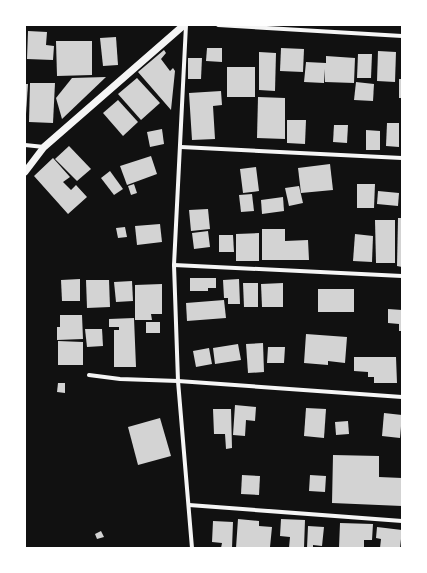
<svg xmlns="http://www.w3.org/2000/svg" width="427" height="573" font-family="'Varela Round',sans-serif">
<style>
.building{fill:#d3d3d3}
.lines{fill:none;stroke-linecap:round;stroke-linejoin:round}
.minor{stroke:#f5f5f5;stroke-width:4}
.tertiary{stroke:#f5f5f5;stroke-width:7}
</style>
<rect width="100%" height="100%" fill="#111"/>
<g class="building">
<path d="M 28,31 L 47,32 L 46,45 L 54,46 L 53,60 L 27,59 Z"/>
<path d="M 116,37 L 118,65 L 103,66 L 100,38 Z"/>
<path d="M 56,41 L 92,41 L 92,75 L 57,76 Z"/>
<path d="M 207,48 L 222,48 L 222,62 L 206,61 Z"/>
<path d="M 281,48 L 304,49 L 303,72 L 280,71 Z"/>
<path d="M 164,50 L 166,53 L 161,59 L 170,71 L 173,68 L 175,71 L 171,110 L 138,72 Z"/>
<path d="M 378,51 L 396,52 L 395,82 L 377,81 Z"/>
<path d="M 259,52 L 276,53 L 275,91 L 259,90 Z"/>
<path d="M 358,54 L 372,54 L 371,78 L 357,78 Z"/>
<path d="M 326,56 L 355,58 L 354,83 L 325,82 L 325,69 L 324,83 L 304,82 L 306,62 L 326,63 Z"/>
<path d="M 188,58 L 202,58 L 201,79 L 188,79 Z"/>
<rect x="227" y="67" width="28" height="30"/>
<path d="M 106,77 L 62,119 L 56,98 L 72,78 Z"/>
<path d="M 137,78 L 160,103 L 141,120 L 118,94 Z"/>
<rect x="399" y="79" width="3" height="19"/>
<path d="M 356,82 L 374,84 L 373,101 L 354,100 Z"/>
<path d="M 30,83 L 55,83 L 53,123 L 29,122 Z"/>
<path d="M 25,84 L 28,84 L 26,114 L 25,114 Z"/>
<path d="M 221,91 L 222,105 L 213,106 L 215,139 L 192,140 L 189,93 Z"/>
<path d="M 258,97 L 285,98 L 285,139 L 257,138 Z"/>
<path d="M 118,100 L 138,122 L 123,136 L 103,113 Z"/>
<path d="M 287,120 L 306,120 L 305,144 L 287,143 Z"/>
<path d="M 387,123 L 399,123 L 399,147 L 386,146 Z"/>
<path d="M 334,125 L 348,125 L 347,143 L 333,142 Z"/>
<path d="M 162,129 L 164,144 L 150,147 L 147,132 Z"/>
<path d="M 366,130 L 380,131 L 380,150 L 366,150 Z"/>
<path d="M 69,146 L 91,169 L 77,181 L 55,159 Z"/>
<path d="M 151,156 L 157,174 L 127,185 L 120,166 Z"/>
<path d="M 53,158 L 70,177 L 63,182 L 71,190 L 76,185 L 87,197 L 68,214 L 34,176 Z"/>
<path d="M 330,164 L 333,190 L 301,193 L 298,168 Z"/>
<path d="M 256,167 L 259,191 L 243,193 L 240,169 Z"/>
<path d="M 110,171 L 123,189 L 114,195 L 101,178 Z"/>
<path d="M 134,184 L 137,193 L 131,195 L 128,186 Z"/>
<path d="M 357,184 L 375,184 L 374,208 L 357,208 Z"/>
<path d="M 299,186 L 303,203 L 289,206 L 285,188 Z"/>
<path d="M 378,191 L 399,193 L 398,206 L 377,204 Z"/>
<path d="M 252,194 L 254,211 L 241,212 L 239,195 Z"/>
<path d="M 283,197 L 284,211 L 262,214 L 261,200 Z"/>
<path d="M 208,209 L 210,229 L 191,231 L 189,210 Z"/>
<path d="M 398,218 L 402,218 L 402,267 L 397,266 Z"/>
<path d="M 375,220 L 395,220 L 395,263 L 376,263 Z"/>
<path d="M 160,224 L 162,242 L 137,245 L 135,226 Z"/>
<path d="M 125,227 L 127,237 L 118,238 L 116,228 Z"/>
<path d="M 262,229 L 285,229 L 285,241 L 308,240 L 309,260 L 262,260 Z"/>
<path d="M 208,231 L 210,247 L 194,249 L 192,233 Z"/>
<path d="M 259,233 L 259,261 L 236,261 L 236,234 Z"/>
<path d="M 355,234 L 373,236 L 372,262 L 353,261 Z"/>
<path d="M 219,235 L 233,235 L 234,252 L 219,252 Z"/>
<path d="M 190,278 L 216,278 L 216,288 L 208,288 L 208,291 L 190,291 Z"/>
<path d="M 80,279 L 80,301 L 62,301 L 61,280 Z"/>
<path d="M 239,279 L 240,304 L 228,304 L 228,298 L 224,298 L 223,280 Z"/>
<path d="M 86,280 L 109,280 L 110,307 L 87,308 Z"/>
<path d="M 132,281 L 133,301 L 116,302 L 114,282 Z"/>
<path d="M 243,283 L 258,283 L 258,307 L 244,307 Z"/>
<path d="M 283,283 L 283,307 L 262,307 L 261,284 Z"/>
<path d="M 162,284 L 162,314 L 151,314 L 152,320 L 135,320 L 135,285 Z"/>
<rect x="318" y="289" width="36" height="23"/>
<path d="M 224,300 L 226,318 L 187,321 L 186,303 Z"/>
<path d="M 388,309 L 402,310 L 402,331 L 399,331 L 399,324 L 388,323 Z"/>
<path d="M 60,315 L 82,315 L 83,339 L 57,340 L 57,327 L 60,327 Z"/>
<path d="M 134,318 L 136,367 L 114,367 L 114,330 L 119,330 L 119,327 L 109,327 L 109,319 Z"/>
<rect x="146" y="322" width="14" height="11"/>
<path d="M 85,329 L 102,329 L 103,346 L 87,347 Z"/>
<path d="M 306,334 L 347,337 L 345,363 L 328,361 L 328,365 L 304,363 Z"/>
<path d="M 58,341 L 83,342 L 83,365 L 58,365 Z"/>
<path d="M 263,343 L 264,372 L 248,373 L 246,344 Z"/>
<path d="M 238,344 L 241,360 L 215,364 L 213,348 Z"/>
<path d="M 268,347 L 285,347 L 284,363 L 267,363 Z"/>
<path d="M 209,348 L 212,364 L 196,367 L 193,351 Z"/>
<path d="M 354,357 L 396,357 L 397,383 L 374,383 L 374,377 L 368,377 L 368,372 L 354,371 Z"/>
<path d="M 58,383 L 65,383 L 65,393 L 57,392 Z"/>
<path d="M 235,405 L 256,407 L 255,421 L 246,420 L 245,436 L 233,435 Z"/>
<path d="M 306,408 L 326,409 L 324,438 L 304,436 Z"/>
<path d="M 213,409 L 231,409 L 232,448 L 226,449 L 225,434 L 214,434 Z"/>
<path d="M 384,413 L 402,415 L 400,438 L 382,436 Z"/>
<path d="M 160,418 L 171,456 L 138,465 L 128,427 Z"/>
<path d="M 348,421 L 349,434 L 336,435 L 335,422 Z"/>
<path d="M 333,455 L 379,456 L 379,477 L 402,478 L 402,506 L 332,503 Z"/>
<path d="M 242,475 L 260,476 L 259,495 L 241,494 Z"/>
<path d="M 310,475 L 326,476 L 325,492 L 309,491 Z"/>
<path d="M 238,519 L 259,521 L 259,526 L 272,527 L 270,547 L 236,548 Z"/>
<path d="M 281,519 L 305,520 L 304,548 L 289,548 L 290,537 L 280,536 Z"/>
<path d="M 213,521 L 233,522 L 232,548 L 221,548 L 222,543 L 212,542 Z"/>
<path d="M 340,523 L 373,524 L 372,540 L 364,540 L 364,548 L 339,548 Z"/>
<path d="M 308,526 L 324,527 L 322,546 L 313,545 L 313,548 L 307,548 Z"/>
<path d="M 377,527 L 402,530 L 400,548 L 380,548 L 381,539 L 376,538 Z"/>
<path d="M 101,531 L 104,537 L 97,539 L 95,534 Z"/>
</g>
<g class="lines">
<g class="minor">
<path d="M 186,25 L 174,265 L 178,381 L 192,548"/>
<path d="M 218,25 L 402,36"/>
<path d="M 25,145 L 44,147"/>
<path d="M 181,147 L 402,158"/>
<path d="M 174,265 L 402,276"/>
<path d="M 89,375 L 120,379 L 178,381 L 402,397"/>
<path d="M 189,505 L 402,521"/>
</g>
<path class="tertiary" d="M 25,172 L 44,147 L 184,25"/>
</g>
<rect width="427" height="573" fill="none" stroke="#ffffff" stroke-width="52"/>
</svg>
